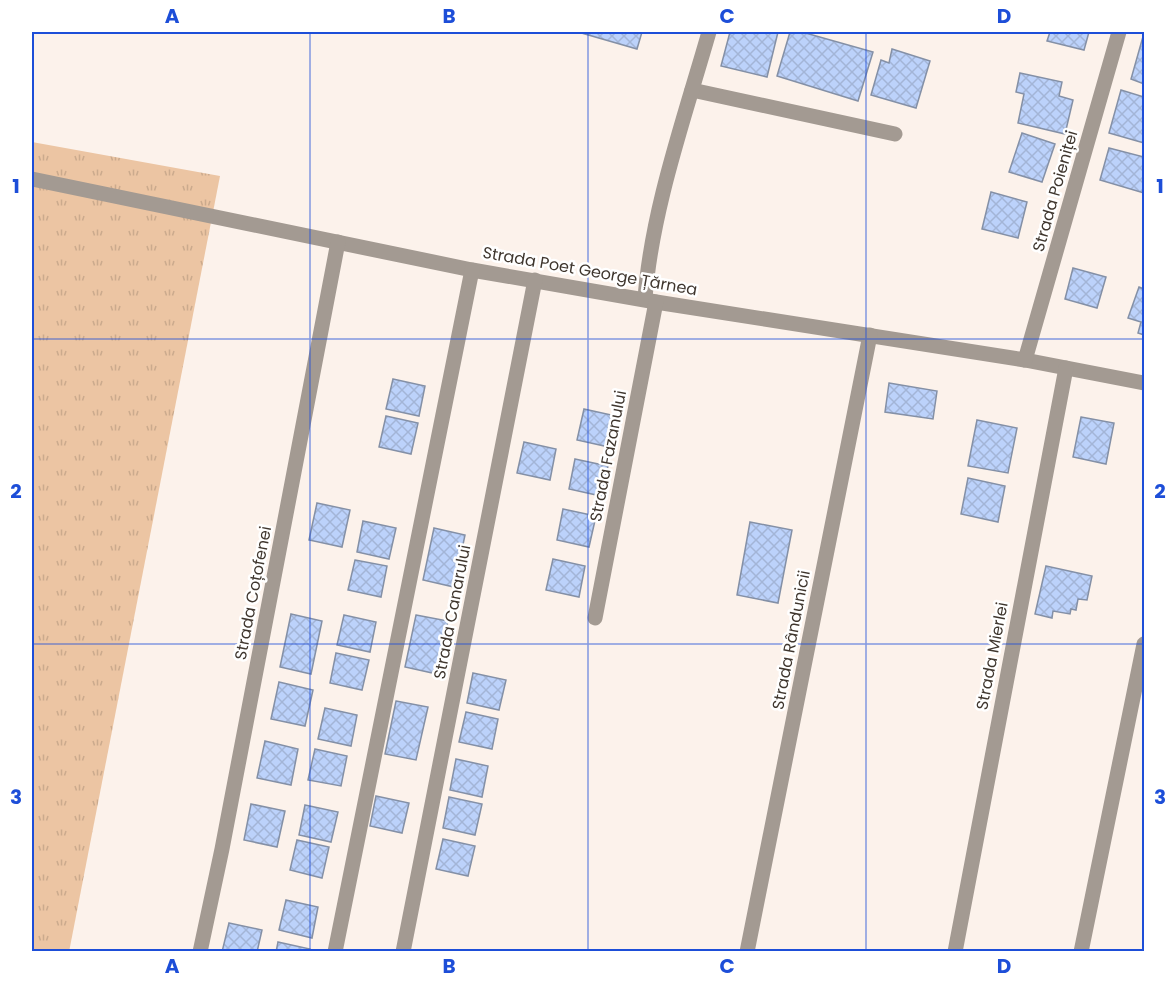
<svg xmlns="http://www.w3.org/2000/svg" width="1176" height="983" font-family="Poppins,sans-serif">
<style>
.grass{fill:url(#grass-tufts)}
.building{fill:url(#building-cross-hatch);stroke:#8490a6;stroke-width:1.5}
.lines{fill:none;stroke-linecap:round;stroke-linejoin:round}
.minor{stroke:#a39a92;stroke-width:15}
.grid{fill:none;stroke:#1d4ed8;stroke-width:1.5;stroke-opacity:0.55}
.labels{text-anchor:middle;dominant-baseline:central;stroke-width:5;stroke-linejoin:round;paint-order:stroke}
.street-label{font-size:16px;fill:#3f362e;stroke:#fff}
.neatline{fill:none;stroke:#1d4ed8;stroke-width:2}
.grid-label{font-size:20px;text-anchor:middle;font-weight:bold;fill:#1d4ed8}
</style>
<defs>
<pattern id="grass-tufts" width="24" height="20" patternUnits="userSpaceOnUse" patternTransform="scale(1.5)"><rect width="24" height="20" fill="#ecc5a3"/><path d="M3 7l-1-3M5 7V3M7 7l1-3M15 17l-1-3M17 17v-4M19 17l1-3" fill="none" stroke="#cbaa8d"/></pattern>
<pattern id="building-cross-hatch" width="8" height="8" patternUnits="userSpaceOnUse" patternTransform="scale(1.5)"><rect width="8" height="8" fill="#bcd2fb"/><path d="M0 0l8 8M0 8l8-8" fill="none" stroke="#a3b5d7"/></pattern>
</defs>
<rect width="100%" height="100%" fill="#fcf2eb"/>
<path class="grass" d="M 32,142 L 220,176 L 69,952 L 32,951 Z"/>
<g class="building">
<path d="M 578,32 L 642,32 L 637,49 Z"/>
<path d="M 730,32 L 778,32 L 767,77 L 721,66 Z"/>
<path d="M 790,32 L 802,32 L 873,52 L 858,101 L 777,76 Z"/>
<path d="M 1050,32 L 1089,32 L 1084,50 L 1047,41 Z"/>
<path d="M 1144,33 L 1144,84 L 1131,79 Z"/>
<path d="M 892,49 L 930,61 L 916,108 L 871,95 L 881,60 L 889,63 Z"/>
<path d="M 1020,73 L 1062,82 L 1059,96 L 1073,100 L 1065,134 L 1018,123 L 1024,94 L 1016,92 Z"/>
<path d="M 1121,90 L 1144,97 L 1144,143 L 1109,133 Z"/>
<path d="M 1022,133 L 1055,144 L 1042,182 L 1009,172 Z"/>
<path d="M 1109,148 L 1144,157 L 1144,193 L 1100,180 Z"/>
<path d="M 991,192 L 1027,202 L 1018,238 L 982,229 Z"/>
<path d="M 1073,268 L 1106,277 L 1097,308 L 1065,299 Z"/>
<path d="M 1139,287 L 1144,289 L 1144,335 L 1138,333 L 1141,322 L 1128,318 Z"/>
<path d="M 393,379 L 425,386 L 419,416 L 386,409 Z"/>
<path d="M 889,383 L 937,391 L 933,419 L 885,412 Z"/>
<path d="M 584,409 L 616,416 L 609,447 L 577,440 Z"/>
<path d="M 386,416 L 418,423 L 411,454 L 379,447 Z"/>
<path d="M 1081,417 L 1114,423 L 1106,464 L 1073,457 Z"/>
<path d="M 977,420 L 1017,428 L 1008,473 L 968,466 Z"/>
<path d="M 524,442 L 556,449 L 550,480 L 517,473 Z"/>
<path d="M 575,459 L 608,466 L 601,496 L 569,489 Z"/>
<path d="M 968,478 L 1005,486 L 998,522 L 961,514 Z"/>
<path d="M 317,503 L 350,510 L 342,547 L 309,540 Z"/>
<path d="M 563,509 L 596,516 L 589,547 L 557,540 Z"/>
<path d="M 363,521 L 396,528 L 389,559 L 357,552 Z"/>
<path d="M 750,522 L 792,530 L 778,603 L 737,595 Z"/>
<path d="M 434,528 L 465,535 L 454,587 L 423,580 Z"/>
<path d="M 553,559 L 585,566 L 579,597 L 546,590 Z"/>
<path d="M 355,560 L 387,566 L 381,597 L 348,590 Z"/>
<path d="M 1046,566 L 1092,576 L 1087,600 L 1078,599 L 1076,610 L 1071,609 L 1070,614 L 1053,611 L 1052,618 L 1035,614 Z"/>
<path d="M 291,614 L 322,621 L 311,674 L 280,667 Z"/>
<path d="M 344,615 L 376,622 L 370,652 L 337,645 Z"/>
<path d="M 416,615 L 448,621 L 437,674 L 405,667 Z"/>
<path d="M 336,653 L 369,660 L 362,690 L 330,683 Z"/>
<path d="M 473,673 L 506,680 L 499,710 L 467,703 Z"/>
<path d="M 279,682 L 313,690 L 305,726 L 271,719 Z"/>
<path d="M 396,701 L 428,707 L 416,760 L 385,754 Z"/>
<path d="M 325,708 L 357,715 L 351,746 L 318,739 Z"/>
<path d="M 466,712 L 498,719 L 492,749 L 459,742 Z"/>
<path d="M 265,741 L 298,749 L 291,785 L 257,778 Z"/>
<path d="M 315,749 L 347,756 L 341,786 L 308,780 Z"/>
<path d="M 456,759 L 488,766 L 482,797 L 450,790 Z"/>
<path d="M 376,796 L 409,803 L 402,833 L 370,826 Z"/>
<path d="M 449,797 L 482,804 L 475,835 L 443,828 Z"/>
<path d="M 251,804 L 285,811 L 277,847 L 244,840 Z"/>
<path d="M 305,805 L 338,812 L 331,842 L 299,835 Z"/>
<path d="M 443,839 L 475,846 L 468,876 L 436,869 Z"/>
<path d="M 297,840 L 329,847 L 322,878 L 290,870 Z"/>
<path d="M 286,900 L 318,907 L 312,938 L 279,930 Z"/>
<path d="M 229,923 L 262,930 L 257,952 L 222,952 Z"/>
<path d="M 278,942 L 310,949 L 310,952 L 276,952 Z"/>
</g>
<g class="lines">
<g class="minor">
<path d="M 692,90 L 895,134"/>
<path d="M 32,179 L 472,270 L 656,302 L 1025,360 L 1144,383"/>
<path d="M 645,299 C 651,212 685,116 709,32"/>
<path d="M 1025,360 L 1119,32"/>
<path d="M 595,618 L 656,302"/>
<path d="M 200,952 L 222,849 L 338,242"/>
<path d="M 335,952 L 472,270"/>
<path d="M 403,952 L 535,280"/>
<path d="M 747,952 L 870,335"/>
<path d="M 955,952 L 1066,368"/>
<path d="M 1081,952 L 1144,644"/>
</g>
</g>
<path class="grid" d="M 310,32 L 310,952M 588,32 L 588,952M 866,32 L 866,952M 32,339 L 1144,339M 32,644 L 1144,644"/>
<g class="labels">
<g class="street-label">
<text transform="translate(1055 191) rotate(-74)">Strada Poieniței</text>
<text transform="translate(590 271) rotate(10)">Strada Poet George Țărnea</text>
<text transform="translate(608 456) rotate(-79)">Strada Fazanului</text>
<text transform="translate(253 593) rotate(-79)">Strada Coțofenei</text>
<text transform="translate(452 612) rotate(-79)">Strada Canarului</text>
<text transform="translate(791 640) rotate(-79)">Strada Rândunicii</text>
<text transform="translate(992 656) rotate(-79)">Strada Mierlei</text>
</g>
</g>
<rect width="1176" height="983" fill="none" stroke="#ffffff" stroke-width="66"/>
<rect x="33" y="33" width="1110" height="917" class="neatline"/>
<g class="grid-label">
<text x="172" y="23">A</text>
<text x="449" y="23">B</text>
<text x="727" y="23">C</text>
<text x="1004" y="23">D</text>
<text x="16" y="193">1</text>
<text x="1160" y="193">1</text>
<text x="16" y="498">2</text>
<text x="1160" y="498">2</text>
<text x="16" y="804">3</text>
<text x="1160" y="804">3</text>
<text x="172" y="973">A</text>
<text x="449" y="973">B</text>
<text x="727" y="973">C</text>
<text x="1004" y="973">D</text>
</g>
</svg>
